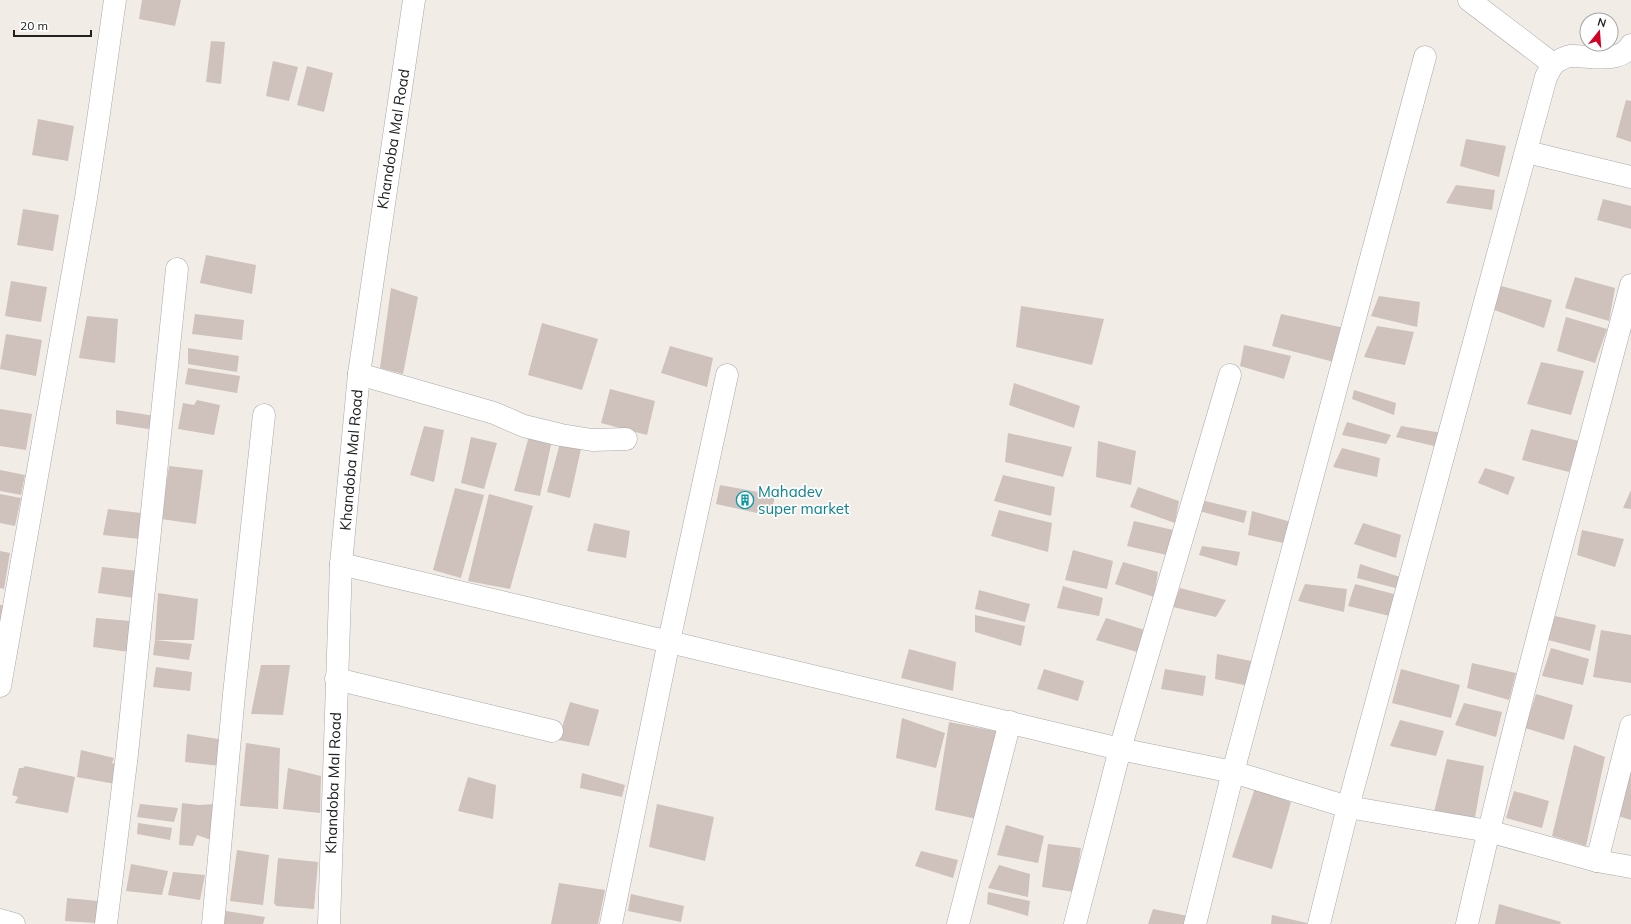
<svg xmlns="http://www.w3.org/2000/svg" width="1631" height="924" font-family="Mulish,sans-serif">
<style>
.building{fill:#cfc1bc}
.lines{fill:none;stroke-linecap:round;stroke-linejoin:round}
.minor-casing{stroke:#a8a8a8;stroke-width:23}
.minor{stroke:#fff;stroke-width:22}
.labels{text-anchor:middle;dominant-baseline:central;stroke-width:3.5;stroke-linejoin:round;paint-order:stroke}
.street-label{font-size:15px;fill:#212121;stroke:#fff}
.culture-label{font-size:15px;fill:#0d838f;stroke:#fff;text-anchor:start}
</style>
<rect width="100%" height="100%" fill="#f2ece7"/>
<g class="building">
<path d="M 142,0 L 181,0 L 175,26 L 139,19 Z"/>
<path d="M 211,41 L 225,42 L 221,84 L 206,82 Z"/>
<path d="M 273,61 L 298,67 L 289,101 L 266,96 Z"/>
<path d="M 307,66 L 333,73 L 324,112 L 297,105 Z"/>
<path d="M 1626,100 L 1631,101 L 1631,142 L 1616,137 Z"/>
<path d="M 38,119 L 74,126 L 68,161 L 32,155 Z"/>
<path d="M 1466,139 L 1506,146 L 1499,177 L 1460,166 Z"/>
<path d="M 1456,185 L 1495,190 L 1492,210 L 1446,203 Z"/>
<path d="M 1603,199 L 1631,206 L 1631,229 L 1597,220 Z"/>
<path d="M 23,209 L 59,215 L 53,251 L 17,245 Z"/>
<path d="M 206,255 L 256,265 L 252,294 L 200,283 Z"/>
<path d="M 1575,277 L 1615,288 L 1609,321 L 1565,308 Z"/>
<path d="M 11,281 L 47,287 L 41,322 L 5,316 Z"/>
<path d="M 1494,284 L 1552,300 L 1544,328 L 1489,308 Z"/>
<path d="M 391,288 L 418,297 L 403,374 L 380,368 Z"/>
<path d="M 1379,296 L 1420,302 L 1417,327 L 1371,316 Z"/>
<path d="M 1021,306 L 1104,319 L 1092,365 L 1016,347 Z"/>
<path d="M 195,314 L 244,320 L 242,340 L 192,334 Z"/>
<path d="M 1281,314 L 1344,328 L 1334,362 L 1272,346 Z"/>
<path d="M 87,316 L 118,319 L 115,363 L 79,358 Z"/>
<path d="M 1566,317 L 1607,329 L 1595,363 L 1557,351 Z"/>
<path d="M 542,323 L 598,339 L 582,390 L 528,375 Z"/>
<path d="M 1377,326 L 1414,332 L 1405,365 L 1364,357 Z"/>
<path d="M 6,334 L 42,340 L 36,376 L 0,369 Z"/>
<path d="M 1244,345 L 1291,356 L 1284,379 L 1240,366 Z"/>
<path d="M 670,346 L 713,358 L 707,387 L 661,373 Z"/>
<path d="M 188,348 L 239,356 L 237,372 L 188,364 Z"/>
<path d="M 1541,362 L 1584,371 L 1571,415 L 1527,404 Z"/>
<path d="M 188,368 L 240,376 L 237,393 L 185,384 Z"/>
<path d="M 1014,383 L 1080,406 L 1074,428 L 1009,405 Z"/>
<path d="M 610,389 L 655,401 L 647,435 L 601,423 Z"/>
<path d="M 1354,390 L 1396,403 L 1394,415 L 1352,399 Z"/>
<path d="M 197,400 L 220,405 L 214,435 L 178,429 L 183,403 L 194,405 Z"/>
<path d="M 0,409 L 32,414 L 26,450 L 0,446 Z"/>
<path d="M 116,410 L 155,416 L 154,430 L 116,424 Z"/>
<path d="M 1347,422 L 1391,435 L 1386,444 L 1342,435 Z"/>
<path d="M 424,426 L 444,430 L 434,482 L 410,475 Z"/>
<path d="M 1401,426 L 1442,433 L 1438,447 L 1396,437 Z"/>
<path d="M 1531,429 L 1579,441 L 1569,472 L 1522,460 Z"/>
<path d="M 1008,433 L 1072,447 L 1063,477 L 1005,462 Z"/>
<path d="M 529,436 L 552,440 L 540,496 L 514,491 Z"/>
<path d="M 471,437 L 497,443 L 484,489 L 461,483 Z"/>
<path d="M 1098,441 L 1136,451 L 1131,485 L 1096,477 Z"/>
<path d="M 560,443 L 581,449 L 570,498 L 547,492 Z"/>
<path d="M 1342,448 L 1380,458 L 1377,477 L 1333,467 Z"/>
<path d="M 169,466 L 203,470 L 196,524 L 161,519 Z"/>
<path d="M 1485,468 L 1515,477 L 1508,495 L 1478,483 Z"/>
<path d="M 0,470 L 25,475 L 21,495 L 0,491 Z"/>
<path d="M 1003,475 L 1055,487 L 1051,516 L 994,501 Z"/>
<path d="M 720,485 L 775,495 L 771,516 L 716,504 Z"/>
<path d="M 1138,487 L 1179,501 L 1175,523 L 1130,507 Z"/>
<path d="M 455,488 L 484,495 L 461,578 L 433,570 Z"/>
<path d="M 1631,490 L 1631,509 L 1623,508 Z"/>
<path d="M 0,494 L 21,498 L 15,526 L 0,523 Z"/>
<path d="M 489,494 L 533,506 L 510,589 L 468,581 Z"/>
<path d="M 1201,500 L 1247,511 L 1244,523 L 1199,511 Z"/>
<path d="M 108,509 L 149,514 L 140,539 L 103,535 Z"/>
<path d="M 999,510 L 1052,523 L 1048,552 L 991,536 Z"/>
<path d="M 1252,511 L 1291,522 L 1288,544 L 1248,535 Z"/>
<path d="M 1134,521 L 1173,530 L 1167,555 L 1127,546 Z"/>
<path d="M 594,523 L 630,531 L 626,558 L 587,551 Z"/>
<path d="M 1363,523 L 1401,535 L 1396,558 L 1354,544 Z"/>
<path d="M 1582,530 L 1624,539 L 1615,567 L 1577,555 Z"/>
<path d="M 1202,546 L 1240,552 L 1237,566 L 1199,555 Z"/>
<path d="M 1073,550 L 1113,561 L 1107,589 L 1065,580 Z"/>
<path d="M 0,551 L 10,553 L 4,589 L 0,588 Z"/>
<path d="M 1123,562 L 1158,572 L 1154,597 L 1115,584 Z"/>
<path d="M 1360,564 L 1403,578 L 1399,589 L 1357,578 Z"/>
<path d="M 102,567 L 138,571 L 134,598 L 98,593 Z"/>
<path d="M 1305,584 L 1347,589 L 1344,612 L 1298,601 Z"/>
<path d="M 1355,584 L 1398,595 L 1394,617 L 1348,606 Z"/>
<path d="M 1063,586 L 1103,598 L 1099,616 L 1057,608 Z"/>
<path d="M 1180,588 L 1226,600 L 1216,617 L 1173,607 Z"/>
<path d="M 979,590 L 1030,604 L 1025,622 L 975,609 Z"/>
<path d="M 158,593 L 198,599 L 194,640 L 155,640 Z"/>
<path d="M 0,605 L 4,605 L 0,623 Z"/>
<path d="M 975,615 L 1025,626 L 1021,646 L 975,632 Z"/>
<path d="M 1555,616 L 1596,625 L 1590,651 L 1548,640 Z"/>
<path d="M 96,618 L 131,621 L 129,652 L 93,647 Z"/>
<path d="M 1106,618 L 1148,631 L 1144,654 L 1096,640 Z"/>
<path d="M 1601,630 L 1631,635 L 1631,683 L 1593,677 Z"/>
<path d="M 155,640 L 192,644 L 189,660 L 153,655 Z"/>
<path d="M 1551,648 L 1589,659 L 1583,685 L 1542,676 Z"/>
<path d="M 909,649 L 956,662 L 953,691 L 901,678 Z"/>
<path d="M 1217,654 L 1256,662 L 1249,686 L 1215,679 Z"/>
<path d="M 1472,663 L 1516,673 L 1509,700 L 1467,688 Z"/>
<path d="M 261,665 L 290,665 L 283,715 L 251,714 Z"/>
<path d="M 156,667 L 192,672 L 190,691 L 153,687 Z"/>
<path d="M 1044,669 L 1084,681 L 1078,701 L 1037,689 Z"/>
<path d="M 1165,669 L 1206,676 L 1203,696 L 1161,689 Z"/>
<path d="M 1401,669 L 1460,685 L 1451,718 L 1392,703 Z"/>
<path d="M 1536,694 L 1573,705 L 1564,740 L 1525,728 Z"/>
<path d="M 570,702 L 599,710 L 589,746 L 558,740 Z"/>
<path d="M 1464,703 L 1502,712 L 1496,737 L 1455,725 Z"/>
<path d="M 902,718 L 945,733 L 936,768 L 896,758 Z"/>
<path d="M 1400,720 L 1444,731 L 1436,756 L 1390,746 Z"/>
<path d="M 949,722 L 1000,732 L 977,819 L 935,810 Z"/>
<path d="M 187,734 L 224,740 L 220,766 L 185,762 Z"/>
<path d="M 246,743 L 280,748 L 278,809 L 240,806 Z"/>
<path d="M 1574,745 L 1605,757 L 1586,846 L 1552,836 Z"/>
<path d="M 81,750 L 114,758 L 112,763 L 118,765 L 115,784 L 77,777 Z"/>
<path d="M 1447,759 L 1484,766 L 1474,823 L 1434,812 Z"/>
<path d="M 25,766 L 75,777 L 68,813 L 15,803 L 18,797 L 12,795 L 19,768 L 23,768 Z"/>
<path d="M 288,768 L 321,776 L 320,813 L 283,809 Z"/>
<path d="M 1631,768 L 1631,820 L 1615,815 Z"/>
<path d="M 582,773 L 625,785 L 622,797 L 580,788 Z"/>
<path d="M 468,777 L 496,785 L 493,819 L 458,811 Z"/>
<path d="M 1255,788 L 1291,802 L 1272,869 L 1232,857 Z"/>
<path d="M 1514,791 L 1549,801 L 1542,828 L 1506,818 Z"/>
<path d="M 182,803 L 199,805 L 215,804 L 211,840 L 197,835 L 193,846 L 179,845 Z"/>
<path d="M 140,804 L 178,808 L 174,822 L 137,817 Z"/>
<path d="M 657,804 L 714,817 L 705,861 L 649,847 Z"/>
<path d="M 138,823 L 172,828 L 170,840 L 137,834 Z"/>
<path d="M 1006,825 L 1044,836 L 1038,863 L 997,855 Z"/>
<path d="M 1048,844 L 1081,848 L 1074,892 L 1042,887 Z"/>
<path d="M 237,850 L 269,855 L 263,905 L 230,901 Z"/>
<path d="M 921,851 L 958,860 L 953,878 L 915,866 Z"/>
<path d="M 278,858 L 318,862 L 314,909 L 276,906 L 274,903 Z"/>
<path d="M 131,864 L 168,871 L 162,895 L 126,891 Z"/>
<path d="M 999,865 L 1030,874 L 1028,897 L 988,888 Z"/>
<path d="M 173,872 L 205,875 L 200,900 L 168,895 Z"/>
<path d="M 559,883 L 605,890 L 598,924 L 551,924 Z"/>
<path d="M 988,892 L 1030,901 L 1028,916 L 987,904 Z"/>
<path d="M 631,894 L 684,906 L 681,922 L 628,911 Z"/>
<path d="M 67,898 L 98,901 L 96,923 L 65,921 Z"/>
<path d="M 1499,904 L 1561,922 L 1560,924 L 1495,924 Z"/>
<path d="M 1153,909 L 1188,916 L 1186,924 L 1148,924 Z"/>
<path d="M 226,911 L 265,917 L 263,924 L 223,924 Z"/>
<path d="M 1272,915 L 1307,923 L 1307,924 L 1271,924 Z"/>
</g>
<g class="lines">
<defs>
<g id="minor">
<path d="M 1469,0 L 1553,64"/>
<path d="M 1553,64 C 1558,61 1564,57 1570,56 C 1588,55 1620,65 1631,45"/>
<path d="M 1527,152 L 1631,177"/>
<path d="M 359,374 L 494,413 L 524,426 L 561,435 L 592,440 L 626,439"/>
<path d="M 341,564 L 1120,749 L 1233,772 L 1348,807 L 1488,831 L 1597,861 L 1631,867"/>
<path d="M 336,679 L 552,731"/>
<path d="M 0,686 L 86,198 L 97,127 L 115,0"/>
<path d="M 1597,861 L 1631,726"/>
<path d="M 0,920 L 14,924"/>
<path d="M 106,924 L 127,754 L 177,269"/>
<path d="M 213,924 L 234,694 L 264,415"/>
<path d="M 329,924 L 341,564 L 359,374 L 414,0"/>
<path d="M 611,924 L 669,641 L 727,375"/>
<path d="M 958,924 L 1010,722"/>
<path d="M 1075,924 L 1120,749 L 1230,375"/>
<path d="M 1195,924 L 1233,772 L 1425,57"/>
<path d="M 1319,924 L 1348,807 L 1546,77 L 1553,64"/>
<path d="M 1467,924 C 1516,710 1575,497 1631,285"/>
</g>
</defs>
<use href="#minor" class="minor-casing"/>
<use href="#minor" class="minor"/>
</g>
<defs>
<symbol id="building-ring" viewBox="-11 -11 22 22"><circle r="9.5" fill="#fff" stroke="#0f9aa8" stroke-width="1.5"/><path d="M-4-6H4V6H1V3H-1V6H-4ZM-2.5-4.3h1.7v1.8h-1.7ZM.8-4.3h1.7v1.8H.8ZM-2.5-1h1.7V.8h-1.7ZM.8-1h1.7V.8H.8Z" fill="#0f9aa8"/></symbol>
</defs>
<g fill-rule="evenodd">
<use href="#building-ring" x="735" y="490" width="20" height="20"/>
</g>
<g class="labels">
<g class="street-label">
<text transform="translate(393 139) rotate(-81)">Khandoba Mal Road</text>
<text transform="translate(351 460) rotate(-85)">Khandoba Mal Road</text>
<text transform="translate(333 783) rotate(-88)">Khandoba Mal Road</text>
</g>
<g class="culture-label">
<text x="758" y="491">Mahadev<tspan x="758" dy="17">super market</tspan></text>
</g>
</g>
<g transform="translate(1599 32) rotate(17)"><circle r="19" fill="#ffffff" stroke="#a6a6a6"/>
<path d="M0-3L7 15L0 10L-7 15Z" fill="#d20025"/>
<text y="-6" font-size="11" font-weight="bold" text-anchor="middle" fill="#212121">N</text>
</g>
<path d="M14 30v6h77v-6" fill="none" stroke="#212121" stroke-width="2"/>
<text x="20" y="30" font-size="12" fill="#212121" stroke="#ffffff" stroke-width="3" paint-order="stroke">20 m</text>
</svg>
